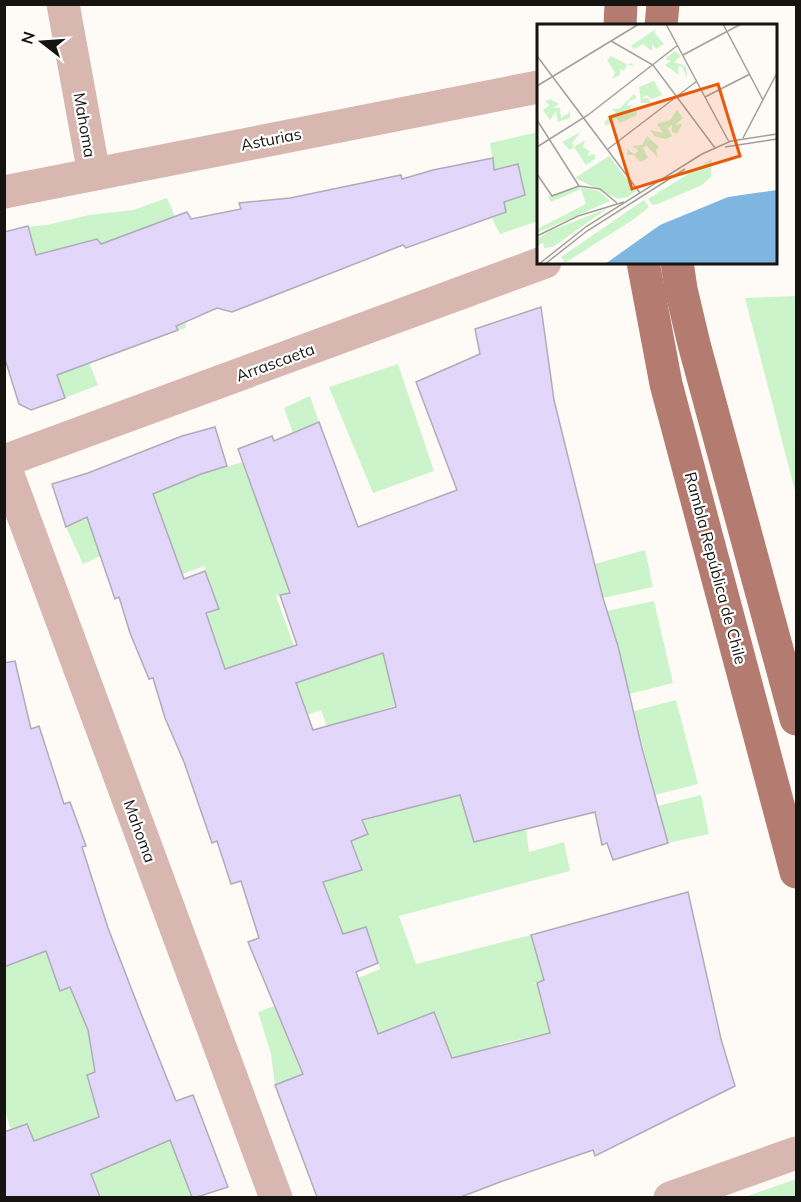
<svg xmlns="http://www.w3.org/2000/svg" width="801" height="1202" font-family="Mulish,sans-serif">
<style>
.green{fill:#cbf4cb}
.building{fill:#e2d6fb;stroke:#b0acb7;stroke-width:1.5;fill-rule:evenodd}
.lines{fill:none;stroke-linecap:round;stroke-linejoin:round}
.minor{stroke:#d7b7b0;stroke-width:33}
.major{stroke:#b47c71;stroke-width:33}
.labels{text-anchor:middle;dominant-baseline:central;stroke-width:4.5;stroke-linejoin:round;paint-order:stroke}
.street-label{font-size:16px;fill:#161410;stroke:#fff}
.inset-road{fill:none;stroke:#a19f9b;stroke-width:1.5}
.view{fill:#e8590c;fill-opacity:0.15;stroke:#e8590c;stroke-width:3}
.inset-edge{fill:none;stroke:#161410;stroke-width:3}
</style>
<rect width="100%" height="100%" fill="#fefbf7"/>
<g class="green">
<path d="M 538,132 L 538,221 L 500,234 L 492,218 L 506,212 L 504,202 L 525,194 L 518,164 L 494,170 L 490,143 Z"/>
<path d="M 167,198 L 177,221 L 186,328 L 178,330 L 138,230 L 101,244 L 97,239 L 56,250 L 43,282 L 30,231 L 24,231 L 24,227 L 47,225 L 89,215 L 133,210 Z"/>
<path d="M 796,296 L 796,495 L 745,298 Z"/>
<path d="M 89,362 L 98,385 L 65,398 L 56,372 Z"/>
<path d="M 398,364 L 434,471 L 373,493 L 329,387 Z"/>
<path d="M 310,396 L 319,422 L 293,433 L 284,408 Z"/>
<path d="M 243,462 L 257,501 L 329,584 L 276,596 L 294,646 L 243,663 L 252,688 L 384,633 L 383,656 L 396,705 L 357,718 L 362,739 L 335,749 L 321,710 L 218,749 L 207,614 L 219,609 L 204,566 L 172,578 L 178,562 L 152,494 L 201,474 Z"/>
<path d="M 87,517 L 101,556 L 83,564 L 66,527 Z"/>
<path d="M 645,550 L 653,587 L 603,598 L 595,564 Z"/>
<path d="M 654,601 L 673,683 L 629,694 L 607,611 Z"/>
<path d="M 676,700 L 698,784 L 655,795 L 634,711 Z"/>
<path d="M 460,795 L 474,842 L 526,829 L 529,852 L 564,842 L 570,871 L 399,916 L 416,964 L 531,935 L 544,980 L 531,984 L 537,983 L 550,1033 L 499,1044 L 504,1058 L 456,1069 L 434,1011 L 395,1027 L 399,1048 L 362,1061 L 358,978 L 380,969 L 366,927 L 343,934 L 329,896 L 307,887 L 362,870 L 351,841 L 368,834 L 362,821 Z"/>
<path d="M 701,795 L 709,834 L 668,843 L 658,806 Z"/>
<path d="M 46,951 L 60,991 L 70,987 L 88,1030 L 95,1072 L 87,1076 L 99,1116 L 34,1141 L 55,1197 L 6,1197 L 5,1192 L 11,1130 L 5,1111 L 4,966 Z"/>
<path d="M 274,1006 L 291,1046 L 318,1069 L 275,1085 L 271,1054 L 258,1012 Z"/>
<path d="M 162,1119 L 192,1197 L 100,1197 L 82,1148 L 114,1164 L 131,1157 Z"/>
<path d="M 796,1179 L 796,1197 L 745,1197 Z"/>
</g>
<g class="building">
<path d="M 493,158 L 494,170 L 518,164 L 525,195 L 504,202 L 506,212 L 406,248 L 403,245 L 232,312 L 217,308 L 176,326 L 178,330 L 57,375 L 65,398 L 31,410 L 19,404 L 4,356 L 4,232 L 28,226 L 36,255 L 97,239 L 101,244 L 187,212 L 191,219 L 241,209 L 239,203 L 290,198 L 401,175 L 402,179 L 433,170 Z"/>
<path d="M 541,307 L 554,400 L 603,598 L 618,646 L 642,748 L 668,843 L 613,860 L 607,843 L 602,845 L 595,812 L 474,842 L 460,795 L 362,820 L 368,834 L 351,841 L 362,870 L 323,882 L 343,934 L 366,927 L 378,963 L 356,972 L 378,1034 L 434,1012 L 452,1058 L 550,1033 L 537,983 L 544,980 L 531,935 L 688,892 L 721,1039 L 735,1086 L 595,1156 L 593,1150 L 500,1182 L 461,1197 L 317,1197 L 275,1085 L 303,1074 L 248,942 L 259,938 L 241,881 L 231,884 L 217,841 L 212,843 L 184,762 L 165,718 L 153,678 L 149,679 L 130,633 L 119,597 L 115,599 L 87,517 L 66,527 L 52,484 L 88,473 L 182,436 L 215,427 L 227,466 L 201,474 L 153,494 L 184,579 L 205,571 L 219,609 L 206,613 L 225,669 L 297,645 L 280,595 L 290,593 L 238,449 L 272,436 L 274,441 L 319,422 L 358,527 L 457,490 L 416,382 L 480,354 L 475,329 ZM 383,653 L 396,707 L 313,730 L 296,683 Z"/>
<path d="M 15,661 L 31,729 L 39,726 L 64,804 L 70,802 L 86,846 L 82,847 L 108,928 L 140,1011 L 176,1101 L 193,1095 L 228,1187 L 197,1197 L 192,1197 L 170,1140 L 91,1174 L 100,1197 L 4,1197 L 4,1132 L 27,1124 L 34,1141 L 99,1117 L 87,1075 L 95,1072 L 88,1030 L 70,987 L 60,991 L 46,951 L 4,967 L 4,663 Z"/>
</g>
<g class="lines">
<g class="minor">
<path d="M 63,4 L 94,174"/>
<path d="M 4,192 L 538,87"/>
<path d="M 4,461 L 545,262"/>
<path d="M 4,464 L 276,1198"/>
<path d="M 670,1198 L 796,1153"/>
</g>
<g class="major">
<path d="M 620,26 L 621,4"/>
<path d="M 661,26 L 663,4"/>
<path d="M 643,262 L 666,384 L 796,872"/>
<path d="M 677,262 L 681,289 L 694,344 L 796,719"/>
</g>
</g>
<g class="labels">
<g class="street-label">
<text transform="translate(85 125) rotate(80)">Mahoma</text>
<text transform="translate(271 139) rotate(-11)">Asturias</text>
<text transform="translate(275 362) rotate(-20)">Arrascaeta</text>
<text transform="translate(716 568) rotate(75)">Rambla República de Chile</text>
<text transform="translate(140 831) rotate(70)">Mahoma</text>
</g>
</g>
<g transform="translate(537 24)">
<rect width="240" height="240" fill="#fefbf7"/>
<path d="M 120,4 L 117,8 L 127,20 L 119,25 L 115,20 L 115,27 L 106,20 L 98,25 L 94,22 ZM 138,27 L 144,32 L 137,38 L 146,41 L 148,43 L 149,40 L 150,54 L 145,42 L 141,43 L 142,51 L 128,41 L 134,37 L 128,35 ZM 74,32 L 91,41 L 94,39 L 97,42 L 90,41 L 87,47 L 83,45 L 83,51 L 75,55 L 78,49 L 70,36 ZM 117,57 L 125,71 L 114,75 L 110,71 L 105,74 L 111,74 L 114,79 L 104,79 L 102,63 ZM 97,70 L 100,74 L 92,77 L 90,82 L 95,81 L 93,85 L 99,86 L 100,91 L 83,99 L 79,94 L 69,102 L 67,98 L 79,88 L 74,85 L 82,85 ZM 13,75 L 22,80 L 16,84 L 23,84 L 24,94 L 33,88 L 33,94 L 21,98 L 19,87 L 13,96 L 6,86 L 13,81 L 8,78 ZM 140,86 L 146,94 L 138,101 L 145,100 L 140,110 L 135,108 L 135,101 L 131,104 L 128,100 L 135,112 L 129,115 L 117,112 L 113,106 L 126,109 L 120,100 L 133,96 ZM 44,108 L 35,119 L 37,123 L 48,116 L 46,123 L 53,127 L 50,132 L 58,130 L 58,135 L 49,141 L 37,123 L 33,126 L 25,118 ZM 110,112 L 122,123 L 119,126 L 121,134 L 109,121 L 106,124 L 111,133 L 108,136 L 103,138 L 97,131 L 90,131 L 90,125 L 97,130 L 102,127 L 95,122 L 105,121 ZM 72,132 L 99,167 L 91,173 L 81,175 L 38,154 ZM 175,135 L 174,153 L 165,161 L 121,180 L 115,181 L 111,175 ZM 42,163 L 62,167 L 73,177 L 0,209 L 0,205 L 49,180 L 44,165 L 14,178 L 11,172 ZM 107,176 L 112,183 L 97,195 L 28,239 L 24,233 ZM 71,184 L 16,223 L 7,224 L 6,219 L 0,222 L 0,215 L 13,207 Z" fill="#cbf4cb"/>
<path d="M 240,166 L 240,240 L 68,240 L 123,201 L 191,173 Z" fill="#7fb5e1"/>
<path class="inset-road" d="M 129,0 L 192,118M 186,0 L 226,76M 74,17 L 116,41 L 178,124M 146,31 L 204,0M 0,32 L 103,169M 0,62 L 102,0M 168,73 L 213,50M 0,96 L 42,162 L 63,165 L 80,179M 206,114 L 240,49M 0,123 L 51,91 L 141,21M 188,123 L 240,115M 71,125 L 160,57M 0,150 L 15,172 L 42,162M 0,212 L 41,192 L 87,178M 2,240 L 50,202 L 165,130 L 194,117 L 240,110M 8,240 L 50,207 L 148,145"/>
<path class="view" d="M 181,60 L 203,132 L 95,165 L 73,93 Z"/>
<rect width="240" height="240" class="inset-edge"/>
</g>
<rect width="801" height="1202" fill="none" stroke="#161410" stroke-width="12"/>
<g transform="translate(42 42) rotate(287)" stroke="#ffffff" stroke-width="4.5" paint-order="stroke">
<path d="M0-4.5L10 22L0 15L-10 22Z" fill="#161410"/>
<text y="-9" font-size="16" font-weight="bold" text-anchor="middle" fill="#161410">N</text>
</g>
</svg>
